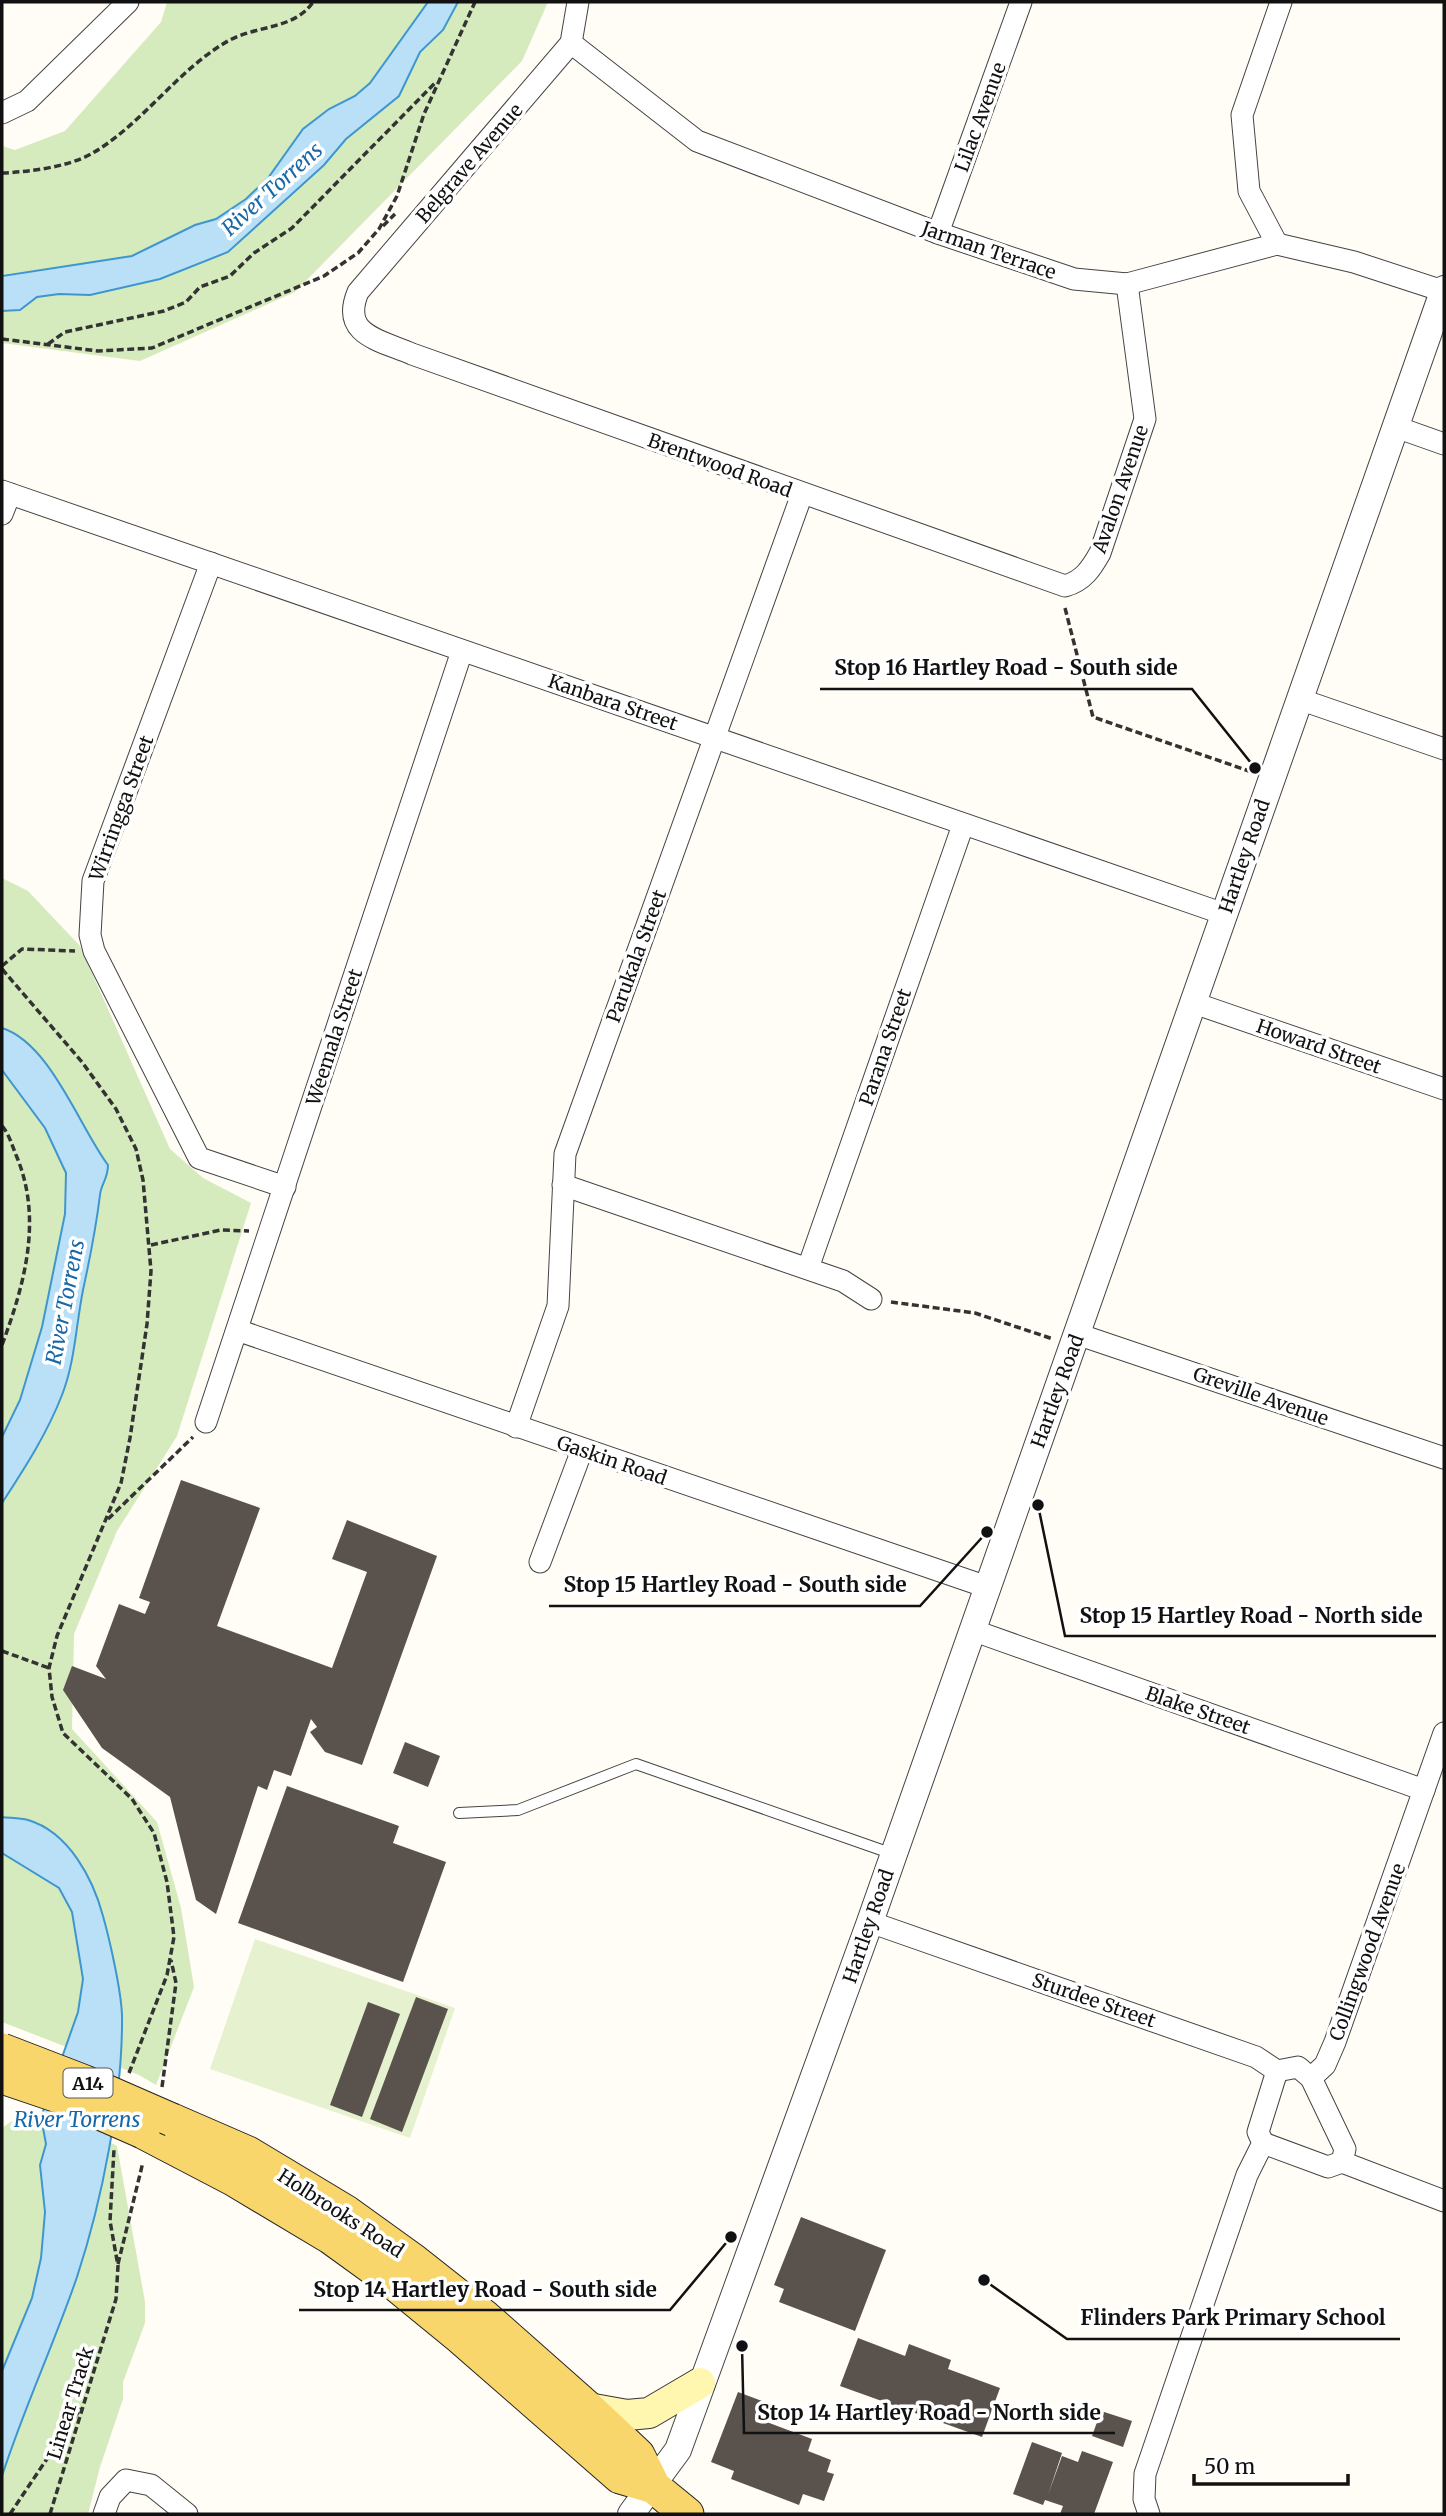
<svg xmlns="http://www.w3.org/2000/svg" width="1446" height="2516" font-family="Merriweather,serif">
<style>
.green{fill:#d5ebbd}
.pitch{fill:#e6f2cf}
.water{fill:#b9e0f7;stroke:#3f96cf;stroke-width:2}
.building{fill:#5a524d}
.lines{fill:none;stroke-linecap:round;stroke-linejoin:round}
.service-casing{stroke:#444;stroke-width:12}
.minor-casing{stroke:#444;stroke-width:23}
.tertiary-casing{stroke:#444;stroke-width:28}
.secondary-casing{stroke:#333;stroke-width:32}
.primary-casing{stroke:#222;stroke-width:35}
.path{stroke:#333;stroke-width:3.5;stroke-dasharray:7 3.5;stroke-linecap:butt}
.service{stroke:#fff;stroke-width:10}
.minor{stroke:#fff;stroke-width:21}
.tertiary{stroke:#fff;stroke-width:26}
.secondary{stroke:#fff6b0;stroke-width:30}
.primary{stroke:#f9d66b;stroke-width:33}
.primary-bridge-casing{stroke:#222;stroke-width:35;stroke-linecap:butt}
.primary-bridge{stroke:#f9d66b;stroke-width:33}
.labels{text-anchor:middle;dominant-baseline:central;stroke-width:7;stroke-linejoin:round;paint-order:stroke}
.shield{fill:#fff;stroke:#585858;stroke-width:2}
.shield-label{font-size:18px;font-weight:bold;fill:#111}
.street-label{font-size:19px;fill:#111;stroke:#fff}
.water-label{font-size:21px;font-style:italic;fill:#1768a6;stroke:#fff}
.leader{fill:none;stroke:#111;stroke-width:2.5}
.callout-dot{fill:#111;stroke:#fff;stroke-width:2.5}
.callout-label{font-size:21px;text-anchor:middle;font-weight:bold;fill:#111;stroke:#fff;stroke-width:7;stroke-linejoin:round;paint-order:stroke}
</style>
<rect width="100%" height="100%" fill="#fffdf5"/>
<g class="green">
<path d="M 167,2 L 548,2 L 522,61 L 295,292 L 140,361 L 2,343 L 2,146 L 15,150 L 65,131 L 161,22 Z"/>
<path d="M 2,878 L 28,891 L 80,946 L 170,1149 L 203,1178 L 251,1203 L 177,1436 L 117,1531 L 74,1634 L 72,1729 L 157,1822 L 181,1908 L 194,1987 L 156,2085 L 139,2075 L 2,2022 Z"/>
<path d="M 12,2121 L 77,2125 L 117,2146 L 145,2302 L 145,2323 L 123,2382 L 123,2399 L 100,2467 L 88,2514 L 2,2514 L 2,2128 Z"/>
</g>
<path class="pitch" d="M 255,1939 L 455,2008 L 410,2138 L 210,2069 Z"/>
<g class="water">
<path d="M 428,2 L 458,2 L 443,30 L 420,52 L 399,96 L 346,139 L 324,165 L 228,252 L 160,279 L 90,295 L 59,294 L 37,297 L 20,310 L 2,311 L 2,276 L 132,256 L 195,225 L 216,219 L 246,199 L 268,178 L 303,129 L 329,109 L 355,96 L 370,83 Z"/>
<path d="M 2,1028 C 50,1043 79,1126 108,1165 C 108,1179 101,1184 100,1195 C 96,1228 90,1258 83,1290 C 76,1325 75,1362 62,1395 C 47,1434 24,1469 2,1503 L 2,1437 L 20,1400 L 42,1327 L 65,1214 L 66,1173 L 45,1128 L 2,1070 Z"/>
<path d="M 2,1817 C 10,1818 20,1818 28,1820 C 69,1832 93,1879 103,1916 C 110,1941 121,1990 122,2015 C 123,2096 102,2201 77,2277 C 54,2344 24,2408 2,2476 L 2,2371 L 32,2298 L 41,2258 L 45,2212 L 40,2165 L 46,2144 L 41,2117 L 78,2012 L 83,1979 L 72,1912 L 59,1888 L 2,1853 Z"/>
</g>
<g class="building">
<path d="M 181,1480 L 260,1508 L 217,1626 L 332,1668 L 367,1572 L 332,1559 L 347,1520 L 437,1556 L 362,1765 L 325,1752 L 310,1732 L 317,1727 L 311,1719 L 291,1776 L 274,1770 L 267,1790 L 258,1786 L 216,1914 L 196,1900 L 170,1797 L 102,1748 L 63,1690 L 72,1666 L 106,1679 L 96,1666 L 119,1604 L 145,1614 L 150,1602 L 139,1598 Z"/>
<path d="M 405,1742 L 440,1756 L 428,1787 L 393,1773 Z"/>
<path d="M 287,1786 L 399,1826 L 393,1843 L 446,1862 L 403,1982 L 238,1923 Z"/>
<path d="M 416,1997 L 448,2009 L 402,2132 L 370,2119 Z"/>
<path d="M 368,2002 L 400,2014 L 362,2117 L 330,2105 Z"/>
<path d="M 801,2217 L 886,2250 L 855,2331 L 779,2302 L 784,2289 L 774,2285 Z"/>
<path d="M 858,2338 L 905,2356 L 909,2344 L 951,2360 L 948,2369 L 1000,2388 L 982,2437 L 840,2386 Z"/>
<path d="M 738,2392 L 770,2404 L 764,2421 L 812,2439 L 808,2451 L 831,2460 L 827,2472 L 834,2474 L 824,2501 L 803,2494 L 799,2505 L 731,2479 L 734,2471 L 711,2462 Z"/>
<path d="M 1101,2411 L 1132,2421 L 1123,2447 L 1092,2436 Z"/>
<path d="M 1032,2442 L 1062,2453 L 1048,2495 L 1062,2456 L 1078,2462 L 1082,2451 L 1113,2462 L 1094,2514 L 1060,2514 L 1063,2506 L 1045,2500 L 1043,2505 L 1013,2494 Z"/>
</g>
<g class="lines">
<defs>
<path id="service" d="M 459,1813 L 518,1810 L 636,1764 L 893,1854"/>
<g id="minor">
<path d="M 578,2 L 571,43 L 358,292 C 340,335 380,340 412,354 L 1065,586 C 1083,581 1091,569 1100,553 L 1145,419 L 1127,284"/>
<path d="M 571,43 L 697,141 L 938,233 L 1074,279 L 1127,284 L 1277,244 L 1354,262 L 1443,291"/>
<path d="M 2,113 L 27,101 L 128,2"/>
<path d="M 938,233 L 1021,2"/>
<path d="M 1277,244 L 1249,191 L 1242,115 L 1281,2"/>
<path d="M 1396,427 L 1444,444"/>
<path d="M 2,491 L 1224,914"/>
<path d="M 2,514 L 10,494"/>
<path d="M 211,563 L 93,881 L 90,935 L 94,951 L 199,1158 L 285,1187"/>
<path d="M 1299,699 L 1444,749"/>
<path d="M 1194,1003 L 1444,1089"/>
<path d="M 563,1185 L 843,1281 L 871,1299"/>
<path d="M 808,1268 L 963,825"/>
<path d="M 237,1330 L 987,1587"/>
<path d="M 1077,1334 L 1444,1458"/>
<path d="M 206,1422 L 462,651"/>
<path d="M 516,1427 L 558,1306 L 565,1154 L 802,494"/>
<path d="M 540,1562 L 582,1450"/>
<path d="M 972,1630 L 1424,1790"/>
<path d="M 870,1922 L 1256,2057 L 1277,2071"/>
<path d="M 1277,2071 L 1298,2067 L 1311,2078 L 1345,2149 L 1342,2162"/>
<path d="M 1311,2078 L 1325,2065 L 1335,2042 L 1444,1733"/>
<path d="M 1263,2143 L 1328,2167 L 1342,2162"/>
<path d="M 1342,2162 L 1444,2201"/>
<path d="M 104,2514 L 110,2497 L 126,2480 L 151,2485 L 187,2514"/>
<path d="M 1149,2514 L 1144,2499 L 1145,2474 L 1247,2175 L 1263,2143 L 1258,2132 L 1277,2071"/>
</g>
<path id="tertiary" d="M 631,2514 L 678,2450 L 870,1922 L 1444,289"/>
<path id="secondary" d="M 588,2408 L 627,2415 L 649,2413 L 700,2383"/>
<g id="primary">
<path d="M 172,2120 L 248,2153 L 346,2212 L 414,2261 L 485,2317 L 588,2408 L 638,2455 L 654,2487 L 687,2514"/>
<path d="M 143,2132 L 233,2179 L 330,2237 L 395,2284 L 461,2338 L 620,2477 L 654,2487"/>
</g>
</defs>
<use href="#service" class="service-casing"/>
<use href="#minor" class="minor-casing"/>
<use href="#tertiary" class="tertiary-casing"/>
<use href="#secondary" class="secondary-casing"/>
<use href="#primary" class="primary-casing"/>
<g class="path">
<path d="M 2,173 C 28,172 68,167 91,154 C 142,125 177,70 228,41 C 256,25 294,30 313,2"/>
<path d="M 383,226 L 395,214"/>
<path d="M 2,339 L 98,351 L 152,348 L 324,276 L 358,253 L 379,229 L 397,196 L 424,114 L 475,2"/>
<path d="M 48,344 L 65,332 L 164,311 L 186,302 L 200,287 L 230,276 L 254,253 L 292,228 L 436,82"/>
<path d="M 1065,608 L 1093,717 L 1249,771"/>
<path d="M 2,966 L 22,949 L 75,951"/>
<path d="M 2,969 L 82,1062 L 116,1109 L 136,1149 L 143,1180 L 151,1271 L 147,1324 L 130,1438 L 121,1483 L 57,1636 L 49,1668 L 52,1697 L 63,1733 L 132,1799 L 154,1833 L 167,1882 L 174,1937 L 167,1975 L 129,2073"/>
<path d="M 2,1126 C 9,1134 12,1145 16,1155 C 43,1218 25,1283 2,1345"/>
<path d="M 151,1245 L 221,1230 L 249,1231"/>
<path d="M 891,1302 L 975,1313 L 1053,1339"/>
<path d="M 108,1519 L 193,1437"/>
<path d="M 2,1651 L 49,1668"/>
<path d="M 162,2087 L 176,1983 L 171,1960"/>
<path d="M 118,2264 L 143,2162"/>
<path d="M 10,2514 L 81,2408"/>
<path d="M 50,2514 L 116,2299 L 118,2266 L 110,2221 L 114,2149"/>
</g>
<use href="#service" class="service"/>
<use href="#minor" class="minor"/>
<use href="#tertiary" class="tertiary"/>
<use href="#secondary" class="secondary"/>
<use href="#primary" class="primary"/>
<defs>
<g id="primary-bridge">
<path d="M 2,2050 L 85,2082 L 172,2120"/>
<path d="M 2,2077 L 70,2100 L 143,2132"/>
</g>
</defs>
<use href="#primary-bridge" class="primary-bridge-casing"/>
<use href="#primary-bridge" class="primary-bridge"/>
</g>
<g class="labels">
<rect class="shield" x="63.5" y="2068.5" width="49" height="29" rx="5"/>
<g class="shield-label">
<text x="88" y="2083">A14</text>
</g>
<g class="street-label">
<text transform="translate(980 117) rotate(-70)">Lilac Avenue</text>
<text transform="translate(469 163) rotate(-49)">Belgrave Avenue</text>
<text transform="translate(989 250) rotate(19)">Jarman Terrace</text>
<text transform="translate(720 465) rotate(20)">Brentwood Road</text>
<text transform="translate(1120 489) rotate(-71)">Avalon Avenue</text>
<text transform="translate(613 702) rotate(19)">Kanbara Street</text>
<text transform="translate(121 808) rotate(-70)">Wirringga Street</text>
<text transform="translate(1244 856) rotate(-71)">Hartley Road</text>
<text transform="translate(636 956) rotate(-70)">Parukala Street</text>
<text transform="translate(334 1037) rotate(-72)">Weemala Street</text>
<text transform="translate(1319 1046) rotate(19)">Howard Street</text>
<text transform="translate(885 1047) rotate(-71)">Parana Street</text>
<text transform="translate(1057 1391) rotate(-70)">Hartley Road</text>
<text transform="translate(1261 1396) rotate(19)">Greville Avenue</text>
<text transform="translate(612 1460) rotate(19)">Gaskin Road</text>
<text transform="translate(1198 1710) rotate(19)">Blake Street</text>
<text transform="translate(868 1926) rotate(-71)">Hartley Road</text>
<text transform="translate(1367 1952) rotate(-70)">Collingwood Avenue</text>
<text transform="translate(1094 2000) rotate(19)">Sturdee Street</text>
<text transform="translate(341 2213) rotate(33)">Holbrooks Road</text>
<text transform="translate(70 2403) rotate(-73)">Linear Track</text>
</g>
<g class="water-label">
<text transform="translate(272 189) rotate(-42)">River Torrens</text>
<text transform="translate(65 1302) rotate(-79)">River Torrens</text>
<text x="77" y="2119">River Torrens</text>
</g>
</g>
<path class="leader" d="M1255 768L1192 689H820M987 1532L920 1606H549M1038 1505L1065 1636H1436M731 2237L670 2310H299M984 2280L1067 2339H1400M742 2346L744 2433H1115"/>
<g class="callout-dot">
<circle cx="1255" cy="768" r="7"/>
<circle cx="987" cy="1532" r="7"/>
<circle cx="1038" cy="1505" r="7"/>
<circle cx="731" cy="2237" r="7"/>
<circle cx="984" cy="2280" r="7"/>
<circle cx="742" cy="2346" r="7"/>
</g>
<g class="callout-label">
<text x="1006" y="675">Stop 16 Hartley Road - South side</text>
<text x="735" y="1592">Stop 15 Hartley Road - South side</text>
<text x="1251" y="1623">Stop 15 Hartley Road - North side</text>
<text x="485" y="2297">Stop 14 Hartley Road - South side</text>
<text x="1233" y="2325">Flinders Park Primary School</text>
<text x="929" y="2420">Stop 14 Hartley Road - North side</text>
</g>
<rect width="1446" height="2516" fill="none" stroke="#111111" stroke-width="7"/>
<path d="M1194 2474v10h154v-10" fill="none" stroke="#111111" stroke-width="3.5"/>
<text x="1204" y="2474" font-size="21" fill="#111111" stroke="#ffffff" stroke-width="5" paint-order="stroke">50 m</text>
</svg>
